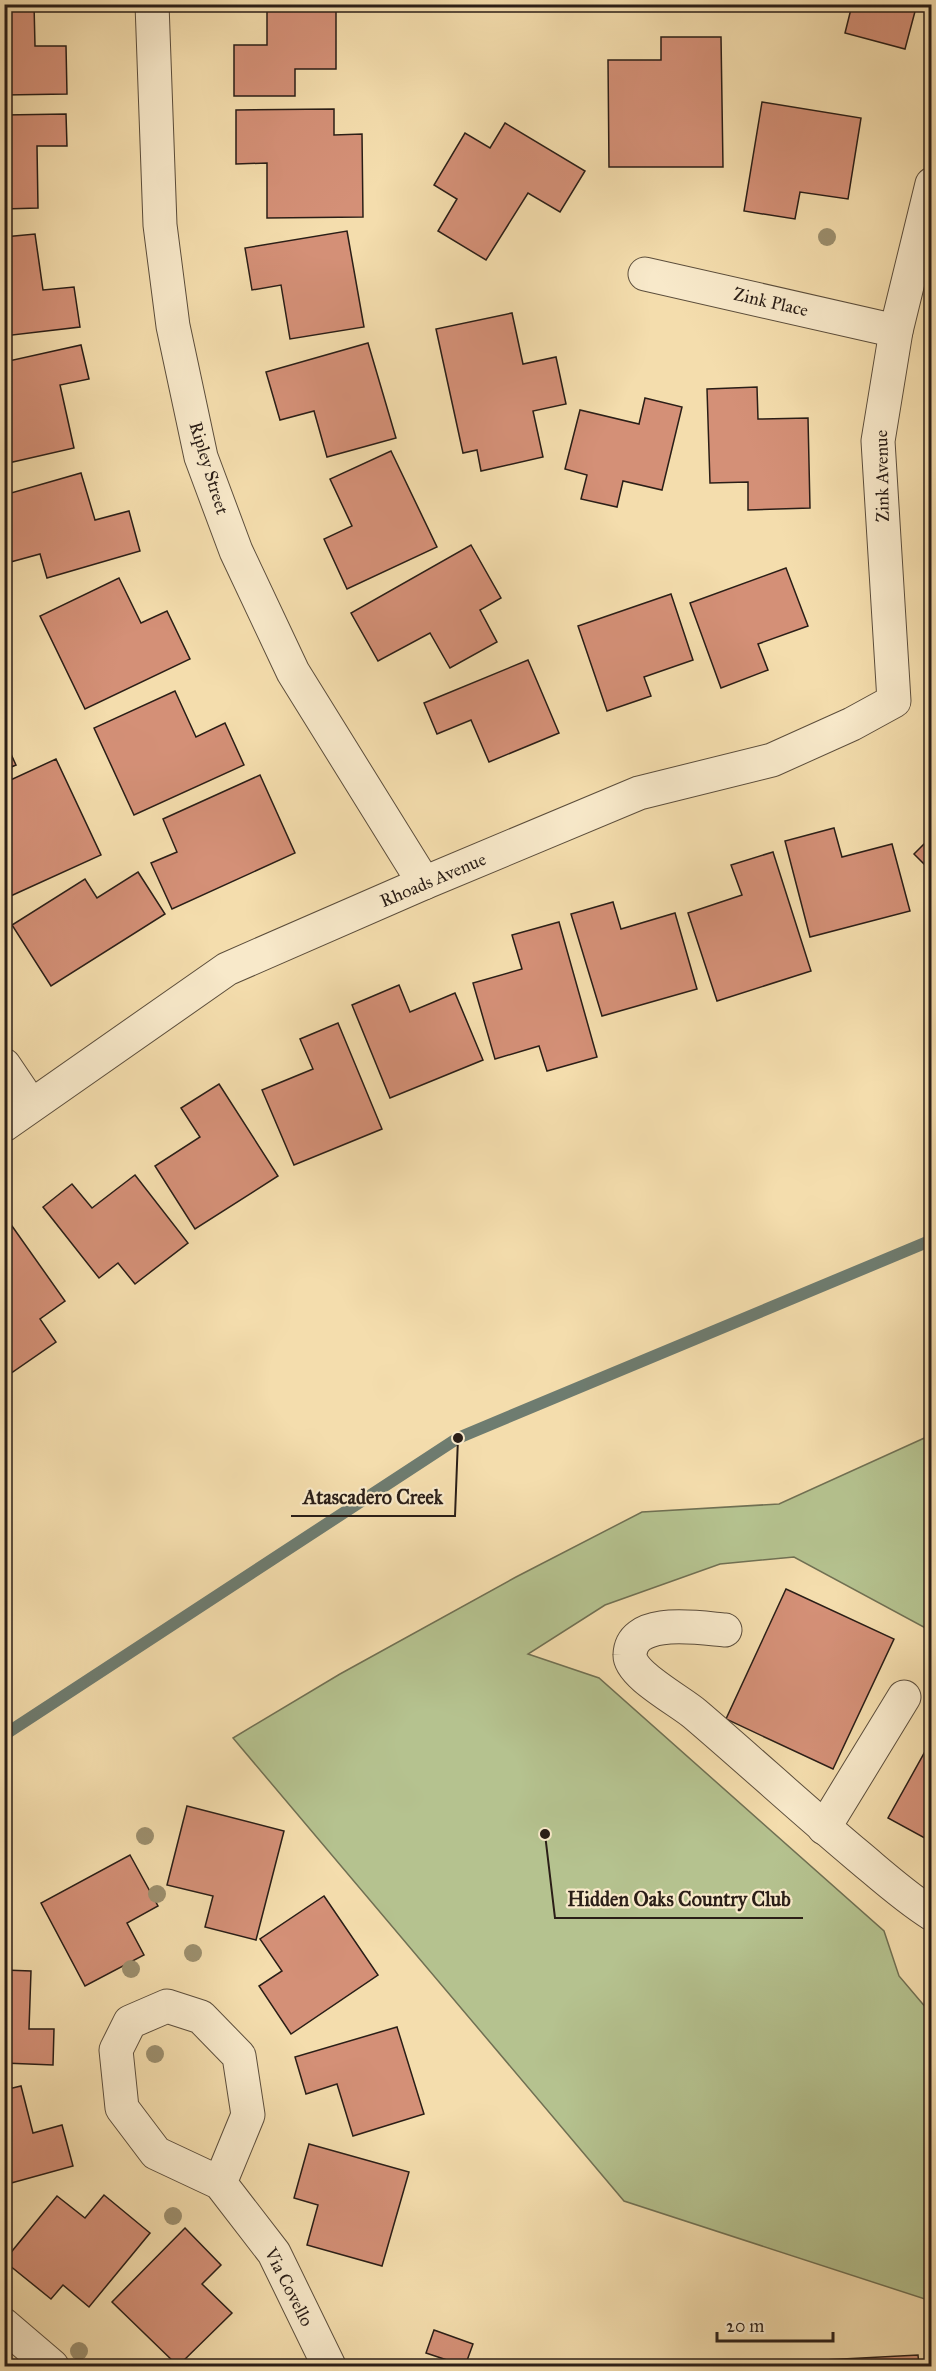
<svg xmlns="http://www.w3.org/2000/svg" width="936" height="2371" font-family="'IM FELL Great Primer',serif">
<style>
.green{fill:#b5c28f;stroke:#707053;stroke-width:1.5}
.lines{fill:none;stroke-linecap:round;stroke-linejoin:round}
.stream{stroke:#6e7c70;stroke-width:12}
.building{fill:#d49077;stroke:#2a1e17;stroke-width:1.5}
.minor-casing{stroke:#5c4e3c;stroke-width:35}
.minor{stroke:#f8e9ca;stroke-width:33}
.tree{fill:#9c8f6e}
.labels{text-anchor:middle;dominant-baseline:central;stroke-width:4.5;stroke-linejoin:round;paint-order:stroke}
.street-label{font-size:18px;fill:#2a1e17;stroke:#f8e9ca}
.leader{fill:none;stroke:#2a1e17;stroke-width:2}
.callout-dot{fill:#2a1e17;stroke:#f8e9ca;stroke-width:2}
.callout-label{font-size:20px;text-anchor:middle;font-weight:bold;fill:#2a1e17;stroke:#f8e9ca;stroke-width:4.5;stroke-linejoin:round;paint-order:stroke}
</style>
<rect width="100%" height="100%" fill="#f4ddad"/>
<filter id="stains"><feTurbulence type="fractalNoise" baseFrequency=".00333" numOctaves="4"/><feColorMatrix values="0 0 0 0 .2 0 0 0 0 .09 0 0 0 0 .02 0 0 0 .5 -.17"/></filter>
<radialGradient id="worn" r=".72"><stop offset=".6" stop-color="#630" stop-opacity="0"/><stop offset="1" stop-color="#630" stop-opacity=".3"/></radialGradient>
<path class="green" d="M 931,1435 L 931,1631 L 794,1557 L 720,1564 L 605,1605 L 528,1654 L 599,1678 L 884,1931 L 899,1976 L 927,2009 L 931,2009 L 931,2301 L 624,2201 L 233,1738 L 340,1674 L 516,1577 L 642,1512 L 779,1504 Z"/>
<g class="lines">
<path class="stream" d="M 4,1735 L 458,1438 L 932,1240"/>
</g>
<g class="building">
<path d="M 4,4 L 34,4 L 35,46 L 66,46 L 67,94 L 4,95 Z"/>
<path d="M 267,4 L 336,4 L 336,69 L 295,69 L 295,96 L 234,96 L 234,45 L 267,45 Z"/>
<path d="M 835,4 L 917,4 L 905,49 L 845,33 L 851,9 Z"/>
<path d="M 661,37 L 721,37 L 723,167 L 609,167 L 608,60 L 661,60 Z"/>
<path d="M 762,102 L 861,118 L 848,199 L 800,192 L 795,219 L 744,211 Z"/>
<path d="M 334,109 L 334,135 L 362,134 L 363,217 L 267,218 L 267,163 L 236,164 L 236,110 Z"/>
<path d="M 66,114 L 67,146 L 37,146 L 38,208 L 4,209 L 4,115 Z"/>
<path d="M 505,123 L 585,171 L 560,212 L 528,193 L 486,260 L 438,231 L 457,199 L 434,185 L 465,133 L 490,148 Z"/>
<path d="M 347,231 L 364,327 L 290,339 L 281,285 L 252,290 L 245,248 Z"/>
<path d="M 35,234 L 43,290 L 74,287 L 80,327 L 4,336 L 4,237 Z"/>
<path d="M 512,313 L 523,364 L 556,357 L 566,404 L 533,411 L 543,457 L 481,471 L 477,450 L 463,453 L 436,329 Z"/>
<path d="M 368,343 L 396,438 L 327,457 L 314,411 L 280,420 L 266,372 Z"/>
<path d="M 81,345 L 89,379 L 60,385 L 74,448 L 4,464 L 4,362 Z"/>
<path d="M 757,387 L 758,419 L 808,418 L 810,508 L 748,510 L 748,482 L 710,483 L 707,389 Z"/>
<path d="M 645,398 L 682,407 L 662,490 L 623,481 L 617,507 L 581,499 L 587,475 L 565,469 L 580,410 L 639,424 Z"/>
<path d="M 391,451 L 437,547 L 347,589 L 324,539 L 352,526 L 330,479 Z"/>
<path d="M 81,473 L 95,520 L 129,511 L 140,551 L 47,578 L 40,554 L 7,563 L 4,495 Z"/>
<path d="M 471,545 L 501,598 L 480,610 L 497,642 L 450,668 L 430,633 L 378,661 L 351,613 Z"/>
<path d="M 786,568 L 808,626 L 758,644 L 768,670 L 721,688 L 690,603 Z"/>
<path d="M 119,578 L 141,623 L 167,611 L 190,659 L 85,709 L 40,616 Z"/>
<path d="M 671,594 L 693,660 L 644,677 L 651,696 L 607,711 L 578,626 Z"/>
<path d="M 528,660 L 559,733 L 489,762 L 471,720 L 437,734 L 424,703 Z"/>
<path d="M 175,691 L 196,737 L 225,723 L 244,765 L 134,815 L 94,728 Z"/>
<path d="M 4,739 L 16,765 L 4,770 Z"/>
<path d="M 56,759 L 101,855 L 4,899 L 4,783 Z"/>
<path d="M 260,775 L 295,853 L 172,909 L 151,863 L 177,852 L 163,819 Z"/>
<path d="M 834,828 L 842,857 L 892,844 L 910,911 L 810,937 L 785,841 Z"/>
<path d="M 932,836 L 932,872 L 914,854 Z"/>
<path d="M 773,852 L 811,971 L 717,1001 L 688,913 L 742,895 L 731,865 Z"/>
<path d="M 138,872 L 165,914 L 51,986 L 12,925 L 85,879 L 97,898 Z"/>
<path d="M 613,902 L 621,929 L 675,913 L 697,989 L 602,1016 L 571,914 Z"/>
<path d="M 559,922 L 597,1057 L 547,1071 L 539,1046 L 495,1059 L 473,983 L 522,969 L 512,935 Z"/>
<path d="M 399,985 L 410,1012 L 455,993 L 483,1060 L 390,1098 L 352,1005 Z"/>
<path d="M 338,1023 L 382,1129 L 294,1165 L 262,1090 L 313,1069 L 300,1039 Z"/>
<path d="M 219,1084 L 278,1176 L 195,1229 L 155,1166 L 200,1137 L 181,1108 Z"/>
<path d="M 135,1175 L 188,1243 L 135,1284 L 118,1263 L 99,1278 L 43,1207 L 72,1184 L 92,1208 Z"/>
<path d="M 12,1226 L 65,1301 L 40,1319 L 56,1342 L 4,1378 L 4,1231 Z"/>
<path d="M 786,1589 L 894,1639 L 833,1769 L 726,1719 Z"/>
<path d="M 932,1739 L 932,1842 L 888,1818 Z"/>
<path d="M 187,1806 L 284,1831 L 256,1940 L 205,1927 L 213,1896 L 167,1885 Z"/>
<path d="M 130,1855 L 158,1906 L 127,1923 L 144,1955 L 85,1986 L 41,1903 Z"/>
<path d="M 324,1896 L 378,1975 L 291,2034 L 259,1986 L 282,1971 L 260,1939 Z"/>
<path d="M 4,1970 L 31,1971 L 29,2029 L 54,2029 L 53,2065 L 4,2063 Z"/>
<path d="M 397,2027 L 424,2114 L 353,2136 L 337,2084 L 306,2094 L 295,2057 Z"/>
<path d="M 21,2086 L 33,2133 L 62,2125 L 73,2166 L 4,2185 L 4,2090 Z"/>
<path d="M 309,2144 L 409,2172 L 382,2266 L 307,2245 L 318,2205 L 294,2198 Z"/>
<path d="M 104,2195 L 150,2233 L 89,2307 L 63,2285 L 51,2299 L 4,2261 L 57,2196 L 85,2218 Z"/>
<path d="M 185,2228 L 221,2265 L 202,2284 L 232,2313 L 178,2366 L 112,2302 Z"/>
<path d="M 434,2330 L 473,2344 L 465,2366 L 426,2353 Z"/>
<path d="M 918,2355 L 919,2366 L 824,2366 L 824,2360 Z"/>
</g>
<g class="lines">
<defs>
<g id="minor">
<path d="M 152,4 L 160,225 L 173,326 L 201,457 L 236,551 L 293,672 L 424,883"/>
<path d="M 645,274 L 896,331"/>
<path d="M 4,1065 L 31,1105"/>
<path d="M 4,1125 L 227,969 L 424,883 L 639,793 L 772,760 L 852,724 L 894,701 L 878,441 L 896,331 L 932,184"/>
<path d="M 725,1630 C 700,1628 631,1616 630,1655 C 629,1674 680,1701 695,1714 C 749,1760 802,1809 857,1855 C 881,1875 905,1897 932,1914"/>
<path d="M 824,1828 L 904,1697"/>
<path d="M 220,2183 L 248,2115 L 239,2056 L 201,2017 L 167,2006 L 130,2022 L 116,2050 L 122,2108 L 156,2153 L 220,2183 L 274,2253 L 329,2366"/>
<path d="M 4,2325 L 52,2366"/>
</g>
</defs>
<use href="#minor" class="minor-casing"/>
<use href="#minor" class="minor"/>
</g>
<g class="tree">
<circle cx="827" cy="237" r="9"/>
<circle cx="145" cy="1836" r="9"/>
<circle cx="157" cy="1894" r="9"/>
<circle cx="193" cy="1953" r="9"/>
<circle cx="131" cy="1969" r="9"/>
<circle cx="155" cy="2054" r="9"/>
<circle cx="173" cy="2216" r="9"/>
<circle cx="79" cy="2351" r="9"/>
</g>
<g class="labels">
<g class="street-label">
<text transform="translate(771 302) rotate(13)">Zink Place</text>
<text transform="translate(209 468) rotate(73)">Ripley Street</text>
<text transform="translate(882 476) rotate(-91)">Zink Avenue</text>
<text transform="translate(433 880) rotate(-23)">Rhoads Avenue</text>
<text transform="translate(289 2287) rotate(63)">Via Covello</text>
</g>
</g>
<path class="leader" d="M458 1438L455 1516H291M545 1834L555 1918H803"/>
<g class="callout-dot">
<circle cx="458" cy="1438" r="6"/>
<circle cx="545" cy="1834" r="6"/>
</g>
<g class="callout-label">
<text x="373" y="1504">Atascadero Creek</text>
<text x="679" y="1906">Hidden Oaks Country Club</text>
</g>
<rect width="936" height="2371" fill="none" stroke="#f4ddad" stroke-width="24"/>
<rect x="6" y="6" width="924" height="2359" fill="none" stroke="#2a1e17" stroke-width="3"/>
<rect x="12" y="12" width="912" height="2347" fill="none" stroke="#2a1e17" stroke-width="1.5"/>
<path d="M717 2332v9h116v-9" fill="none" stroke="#2a1e17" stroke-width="3"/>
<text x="726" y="2332" font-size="18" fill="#2a1e17" stroke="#f8e9ca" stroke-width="4.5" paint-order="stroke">20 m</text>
<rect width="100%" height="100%" filter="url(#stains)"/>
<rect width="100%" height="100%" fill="url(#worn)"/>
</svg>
